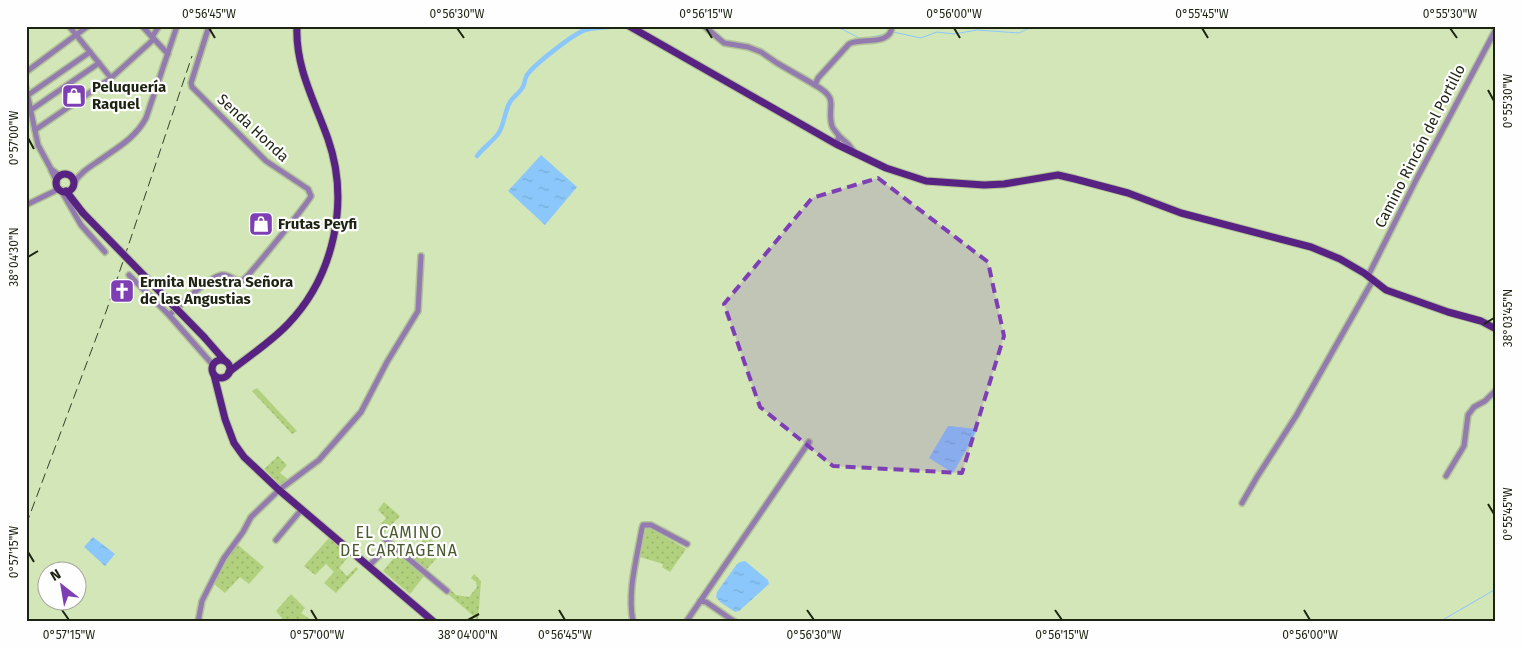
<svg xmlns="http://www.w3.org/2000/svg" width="1522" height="648" font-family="'Fira Sans',sans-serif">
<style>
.garden{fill:url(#garden-dots)}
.water{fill:url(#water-ripples)}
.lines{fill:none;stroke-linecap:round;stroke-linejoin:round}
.stream{stroke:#8bc7fb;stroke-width:1}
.canal{stroke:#8bc7fb;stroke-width:4.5}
.minor-casing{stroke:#b2c399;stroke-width:8}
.major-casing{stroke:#b2c399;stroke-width:9}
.minor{stroke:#937baf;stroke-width:5}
.major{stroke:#572282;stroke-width:7}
.rail{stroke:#363f29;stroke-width:1;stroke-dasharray:10 5;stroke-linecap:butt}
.major-bridge-casing{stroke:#b2c399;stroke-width:9;stroke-linecap:butt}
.major-bridge{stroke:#572282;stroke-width:7}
.marked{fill:#7e3fb5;fill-opacity:0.2;stroke:#7e3fb5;stroke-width:4;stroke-dasharray:10 6;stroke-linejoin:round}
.ticks{fill:none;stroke:#1c2311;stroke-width:2}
.labels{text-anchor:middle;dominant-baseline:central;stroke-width:4.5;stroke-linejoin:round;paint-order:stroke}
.poi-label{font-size:15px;font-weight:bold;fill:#1c2311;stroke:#fefefe;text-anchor:start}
.street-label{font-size:15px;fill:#1c2311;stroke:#fefefe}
.neighbourhood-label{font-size:16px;letter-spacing:1px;fill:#4a5a30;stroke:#fefefe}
.neatline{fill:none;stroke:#1c2311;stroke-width:2}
.ticks-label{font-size:12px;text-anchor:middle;fill:#1c2311}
</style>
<defs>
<pattern id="garden-dots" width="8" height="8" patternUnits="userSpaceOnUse" patternTransform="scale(1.25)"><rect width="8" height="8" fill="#b2d17e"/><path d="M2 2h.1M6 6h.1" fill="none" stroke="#98b36c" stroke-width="1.8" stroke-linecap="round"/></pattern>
<pattern id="water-ripples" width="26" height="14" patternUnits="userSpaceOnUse" patternTransform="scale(1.25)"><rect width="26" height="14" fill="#8bc7fb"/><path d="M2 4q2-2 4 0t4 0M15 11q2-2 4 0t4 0" fill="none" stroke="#77abd6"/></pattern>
</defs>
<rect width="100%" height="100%" fill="#d3e6b7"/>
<g class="garden">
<path d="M 257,388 L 297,431 L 292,434 L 252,391 Z"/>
<path d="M 278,456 L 287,465 L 280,473 L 289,480 L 281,486 L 264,469 Z"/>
<path d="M 384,502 L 400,516 L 383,534 L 377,529 L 386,518 L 378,510 Z"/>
<path d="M 646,528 L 651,529 L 686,549 L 670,572 L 662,567 L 663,564 L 640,557 Z"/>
<path d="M 426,536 L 444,550 L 426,570 L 410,557 Z"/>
<path d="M 329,538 L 349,556 L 339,568 L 347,576 L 356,567 L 358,569 L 336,593 L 324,583 L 334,572 L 326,564 L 315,575 L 304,566 Z"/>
<path d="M 238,545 L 264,567 L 249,584 L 240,577 L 225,593 L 213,583 L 222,566 Z"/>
<path d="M 398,553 L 425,575 L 410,594 L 383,571 Z"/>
<path d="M 474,574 L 481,581 L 478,620 L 447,593 L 450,589 L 456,595 L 469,597 L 477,587 L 476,582 L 471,578 Z"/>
<path d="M 291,594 L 305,608 L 301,613 L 314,622 L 285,622 L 276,611 Z"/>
</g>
<g class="water">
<path d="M 541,155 L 577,187 L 545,225 L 508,191 Z"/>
<path d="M 948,426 L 978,429 L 953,473 L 929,458 Z"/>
<path d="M 93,537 L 115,554 L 105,566 L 84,547 Z"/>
<path d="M 745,561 L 768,580 L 769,584 L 739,611 L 735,612 L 720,602 L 716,597 L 717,592 L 737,564 L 740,562 Z"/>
</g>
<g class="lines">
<g class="stream">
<path d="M 822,26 L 842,29 L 861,39"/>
<path d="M 893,32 L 921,38 L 937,32 L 954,34 L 977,30 L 1019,33 L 1031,27 L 1058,26"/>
<path d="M 867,38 L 885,34"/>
<path d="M 1439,622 L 1496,589"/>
</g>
<path class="canal" d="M 477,156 C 483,148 492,142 498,134 C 505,124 504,112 510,102 C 513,97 517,95 520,91 C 525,86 524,82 526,77 C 530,67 575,33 585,30 C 595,27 606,28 616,26"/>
<defs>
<g id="minor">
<path d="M 69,26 L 111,78"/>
<path d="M 142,26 L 168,54"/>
<path d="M 704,26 L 724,43 L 748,47 L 761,52 L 777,63 L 815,85 L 818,78 L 849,44 C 860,37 891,47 892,26"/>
<path d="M 152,37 L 159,26"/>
<path d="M 26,72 L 88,26"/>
<path d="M 815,85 C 841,100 826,105 832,126 C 833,129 837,133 839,136 L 836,144"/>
<path d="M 26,88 L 38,145 L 51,169 L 60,176"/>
<path d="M 28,95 L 90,52"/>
<path d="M 31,110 L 99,63"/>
<path d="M 35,130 L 111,78 L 154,39"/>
<path d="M 839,136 L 848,144 L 854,152"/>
<path d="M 51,170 L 57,182"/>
<path d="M 74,183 C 79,174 88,168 97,162 C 115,149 135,139 146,118 L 177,26"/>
<path d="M 61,190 L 81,225 L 105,252"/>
<path d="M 26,205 L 59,189"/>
<path d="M 129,275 L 169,315 L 213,365"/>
<path d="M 1368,276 L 1416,180 L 1496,29"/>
<path d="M 169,315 C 181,305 206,279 221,275 C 228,273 236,283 243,280 C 248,277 308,203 311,196 L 308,189 L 266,161 L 192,87 L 191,83 L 209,26"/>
<path d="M 1446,476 L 1464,446 L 1468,415 L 1474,407 L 1485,401 L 1496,390"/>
<path d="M 1242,503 L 1257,477 L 1296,416 L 1373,280"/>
<path d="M 385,539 L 447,591"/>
<path d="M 276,540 L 302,509"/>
<path d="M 369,566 L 390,544"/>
<path d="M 700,601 L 706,602 L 735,622"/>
<path d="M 198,622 L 202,601 L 210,585 L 224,558 L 243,532 L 251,517 L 279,490 L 319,460 L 361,412 L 387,362 L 418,311 L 421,256"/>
<path d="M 633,622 C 627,591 637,558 642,528 L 643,525 L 651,525 L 687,544"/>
<path d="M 686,622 L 809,442"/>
</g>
<g id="major">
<path d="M 629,26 L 836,144 L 886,168 L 926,181 L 984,185 L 1004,184 L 1058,175 L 1075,179 L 1128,193 L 1181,213 L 1311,247 L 1340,259 L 1364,273 L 1386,290 L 1448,312 L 1481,321 L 1496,329"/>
<circle cx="65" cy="183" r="9"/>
<path d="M 66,191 L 83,213"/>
<path d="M 204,337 L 225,361"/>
<circle cx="221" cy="369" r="9"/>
<path d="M 229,372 C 249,356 271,342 288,324 C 334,276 350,202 328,139 C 315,102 295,67 297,26"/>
<path d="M 214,375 L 225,419 L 234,443 L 244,457 L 279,490 L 434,622"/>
</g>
</defs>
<use href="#minor" class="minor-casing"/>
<use href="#major" class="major-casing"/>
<use href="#minor" class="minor"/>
<use href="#major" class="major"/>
<path class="rail" d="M 26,525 L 107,309 L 192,56"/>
<defs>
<path id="major-bridge" d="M 83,213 L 204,337"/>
</defs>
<use href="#major-bridge" class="major-bridge-casing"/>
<use href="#major-bridge" class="major-bridge"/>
</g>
<path class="marked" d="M 878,178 L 988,262 L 1004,336 L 962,473 L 833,466 L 760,407 L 724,304 L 812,198 Z"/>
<path class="ticks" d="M 209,28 L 215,38M 457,28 L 464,38M 706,28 L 712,38M 954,28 L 960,38M 1202,28 L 1208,38M 1450,28 L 1457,38M 1488,90 L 1494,101M 28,138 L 34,149M 28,257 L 38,251M 1484,324 L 1494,318M 1488,504 L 1494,514M 28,552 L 34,562M 62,610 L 69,620M 311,610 L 317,620M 559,610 L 565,620M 807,610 L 814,620M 1055,610 L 1062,620M 1304,610 L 1310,620M 468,620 L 479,614"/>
<defs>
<symbol id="shop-square" viewBox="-11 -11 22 22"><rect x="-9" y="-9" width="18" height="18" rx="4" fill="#7e3fb5" stroke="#fefefe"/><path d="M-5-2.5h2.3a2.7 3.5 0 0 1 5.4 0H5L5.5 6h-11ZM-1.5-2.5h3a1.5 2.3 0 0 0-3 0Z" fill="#fff"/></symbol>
<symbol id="church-square" viewBox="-11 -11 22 22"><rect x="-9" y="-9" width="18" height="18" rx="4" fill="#7e3fb5" stroke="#fefefe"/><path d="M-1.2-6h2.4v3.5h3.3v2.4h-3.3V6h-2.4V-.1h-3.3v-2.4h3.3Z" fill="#fff"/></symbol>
</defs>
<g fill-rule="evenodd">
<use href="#shop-square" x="60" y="82" width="28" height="28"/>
<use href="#shop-square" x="247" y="210" width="28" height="28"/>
<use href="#church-square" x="108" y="277" width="28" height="28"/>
</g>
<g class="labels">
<g class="poi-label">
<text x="92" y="87">Peluquería<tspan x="92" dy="17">Raquel</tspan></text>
<text x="278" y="224">Frutas Peyfi</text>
<text x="140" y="282">Ermita Nuestra Señora<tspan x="140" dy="17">de las Angustias</tspan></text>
</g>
<g class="street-label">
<text transform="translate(253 128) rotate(43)">Senda Honda</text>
<text transform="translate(1420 146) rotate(-63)">Camino Rincón del Portillo</text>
</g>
<g class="neighbourhood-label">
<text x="399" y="532">EL CAMINO<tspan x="399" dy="18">DE CARTAGENA</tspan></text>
</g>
</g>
<rect width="1522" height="648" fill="none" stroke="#fefefe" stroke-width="55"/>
<g transform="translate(62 586) rotate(329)"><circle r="24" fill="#fefefe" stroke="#a4a69f"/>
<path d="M0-4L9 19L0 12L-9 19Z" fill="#7e3fb5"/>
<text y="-8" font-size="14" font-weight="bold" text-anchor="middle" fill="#1c2311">N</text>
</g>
<rect x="28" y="28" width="1466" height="592" class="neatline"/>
<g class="ticks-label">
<text x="209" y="18">0°56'45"W</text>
<text x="457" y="18">0°56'30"W</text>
<text x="706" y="18">0°56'15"W</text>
<text x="954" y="18">0°56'00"W</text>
<text x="1202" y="18">0°55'45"W</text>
<text x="1450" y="18">0°55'30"W</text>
<text transform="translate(1508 101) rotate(-90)" y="4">0°55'30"W</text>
<text transform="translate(14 138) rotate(-90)" y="4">0°57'00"W</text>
<text transform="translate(14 257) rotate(-90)" y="4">38°04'30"N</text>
<text transform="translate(1508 318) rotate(-90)" y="4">38°03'45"N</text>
<text transform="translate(1508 514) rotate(-90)" y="4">0°55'45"W</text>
<text transform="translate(14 552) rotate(-90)" y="4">0°57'15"W</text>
<text x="69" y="639">0°57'15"W</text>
<text x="317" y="639">0°57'00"W</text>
<text x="468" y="639">38°04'00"N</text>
<text x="565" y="639">0°56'45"W</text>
<text x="814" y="639">0°56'30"W</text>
<text x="1062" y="639">0°56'15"W</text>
<text x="1310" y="639">0°56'00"W</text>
</g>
</svg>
